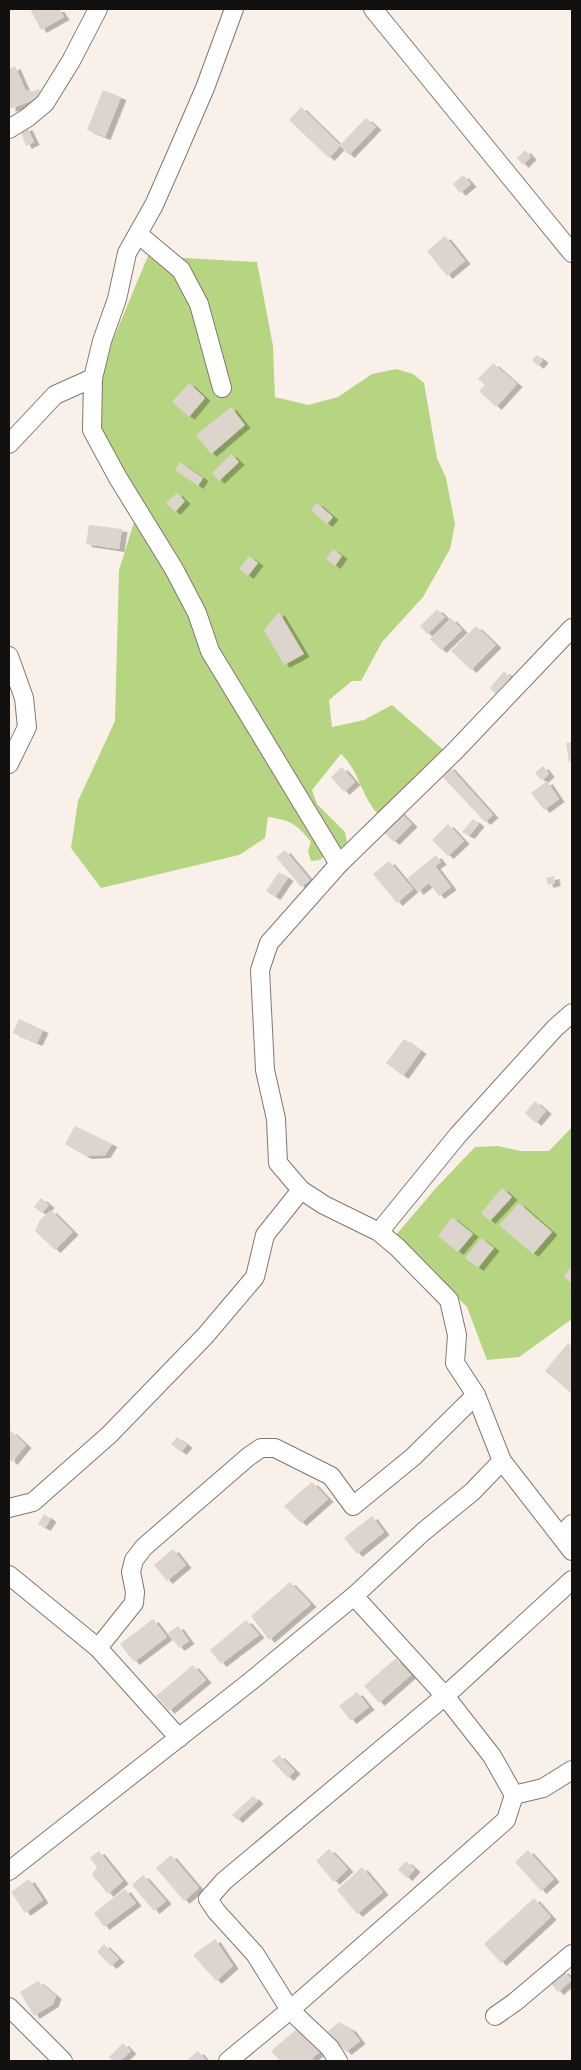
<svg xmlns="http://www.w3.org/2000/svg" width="581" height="2070" font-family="'Golos Text',sans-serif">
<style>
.green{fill:#b6d581}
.building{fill:#ddd4ce;filter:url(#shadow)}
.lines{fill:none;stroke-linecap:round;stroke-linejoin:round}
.street-casing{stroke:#807872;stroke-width:20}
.street{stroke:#fff;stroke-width:18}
</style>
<defs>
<filter id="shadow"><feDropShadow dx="5.5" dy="3" stdDeviation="0" flood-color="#0004"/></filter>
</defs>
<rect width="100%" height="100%" fill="#f9f0ea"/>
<g class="green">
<path d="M 148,256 L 257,262 L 273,346 L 275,397 L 308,405 L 338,397 L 372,374 L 396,369 L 413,374 L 424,383 L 437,458 L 446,478 L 455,524 L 450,549 L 423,597 L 382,642 L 361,681 L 352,681 L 329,700 L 332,727 L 364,720 L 392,705 L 447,753 L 382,818 C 362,801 360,771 341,754 L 312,790 L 317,804 L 345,832 L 347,842 L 332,856 L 325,855 L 320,860 L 311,861 L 308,851 L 311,842 C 297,824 290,820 268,817 L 265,838 L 239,855 L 101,888 L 71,848 L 78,801 L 115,721 L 119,570 L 141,500 L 102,439 L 97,397 L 112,342 Z"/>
<path d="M 572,1127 L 572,1319 L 519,1357 L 487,1360 L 467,1307 L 395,1236 L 436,1188 L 475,1147 L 498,1146 L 520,1151 L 549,1151 Z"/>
</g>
<g class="building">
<path d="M 30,9 L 59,9 L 64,17 L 41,30 Z"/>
<path d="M 15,66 L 26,91 L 29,90 L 30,92 L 39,89 L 42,97 L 10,109 L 9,69 Z"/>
<path d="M 103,90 L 121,97 L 105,137 L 87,130 Z"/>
<path d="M 301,107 L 340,145 L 366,118 L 376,127 L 349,155 L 340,146 L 329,158 L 289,120 Z"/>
<path d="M 27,127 L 34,142 L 26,146 L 20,130 Z"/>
<path d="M 525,150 L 531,157 L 523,165 L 517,158 Z"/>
<path d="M 463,175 L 471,184 L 460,193 L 453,184 Z"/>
<path d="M 445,236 L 465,261 L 447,276 L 427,251 Z"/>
<path d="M 537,355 L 543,360 L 538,366 L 532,360 Z"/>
<path d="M 493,363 L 517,384 L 496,407 L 479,391 L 485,385 L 478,379 Z"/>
<path d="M 189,383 L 205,398 L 189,417 L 172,402 Z"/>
<path d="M 231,407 L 245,425 L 211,454 L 196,435 Z"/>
<path d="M 231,454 L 239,462 L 219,481 L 212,473 Z"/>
<path d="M 180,462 L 203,478 L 198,486 L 175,470 Z"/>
<path d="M 177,493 L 185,501 L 175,512 L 166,503 Z"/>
<path d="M 317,503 L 333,517 L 327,524 L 311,510 Z"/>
<path d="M 89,525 L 122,529 L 119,549 L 86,544 Z"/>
<path d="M 333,549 L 342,556 L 335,566 L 326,559 Z"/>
<path d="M 249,556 L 258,563 L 248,576 L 239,569 Z"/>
<path d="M 437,609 L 445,617 L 427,634 L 420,626 Z"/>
<path d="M 279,612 L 304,654 L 284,665 L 264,630 Z"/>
<path d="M 451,618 L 462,630 L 441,650 L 430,639 Z"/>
<path d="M 476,626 L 496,645 L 471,670 L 451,651 Z"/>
<path d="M 504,671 L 514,680 L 499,697 L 490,688 Z"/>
<path d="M 572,742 L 572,761 L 569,762 L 566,743 Z"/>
<path d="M 449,766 L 493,815 L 485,822 L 440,774 Z"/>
<path d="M 543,766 L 549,774 L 542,781 L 535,773 Z"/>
<path d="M 342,767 L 355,782 L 344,792 L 331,777 Z"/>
<path d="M 547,781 L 559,799 L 544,810 L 531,793 Z"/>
<path d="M 398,810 L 412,824 L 394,842 L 380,829 Z"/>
<path d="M 473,819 L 479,824 L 469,836 L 462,832 Z"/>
<path d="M 448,824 L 464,841 L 448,856 L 432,840 Z"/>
<path d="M 285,850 L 310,880 L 301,887 L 276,857 Z"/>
<path d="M 436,855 L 441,862 L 435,866 L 451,887 L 439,896 L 429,883 L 418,892 L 408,878 Z"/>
<path d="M 389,861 L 413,889 L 397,903 L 373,874 Z"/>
<path d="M 279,872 L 288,878 L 275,897 L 266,891 Z"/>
<path d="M 554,876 L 555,883 L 548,885 L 546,878 Z"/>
<path d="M 19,1019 L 43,1030 L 37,1043 L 13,1033 Z"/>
<path d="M 404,1039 L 421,1051 L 403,1076 L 386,1063 Z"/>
<path d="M 535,1101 L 546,1111 L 536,1123 L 525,1113 Z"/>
<path d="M 75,1126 L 112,1144 L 105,1155 L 86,1156 L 65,1144 Z"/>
<path d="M 502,1188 L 512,1197 L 490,1221 L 481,1213 Z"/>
<path d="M 41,1198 L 49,1205 L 42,1213 L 34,1207 Z"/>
<path d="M 519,1203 L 552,1232 L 533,1254 L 499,1225 Z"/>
<path d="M 51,1210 L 73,1232 L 55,1250 L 35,1231 L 40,1220 Z"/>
<path d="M 452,1217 L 473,1234 L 458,1252 L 438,1236 Z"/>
<path d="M 481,1238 L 494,1248 L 478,1268 L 465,1258 Z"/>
<path d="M 572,1266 L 572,1284 L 564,1276 Z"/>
<path d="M 568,1343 L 572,1347 L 572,1394 L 545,1371 Z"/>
<path d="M 11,1431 L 26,1445 L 12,1462 L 9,1459 L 9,1434 Z"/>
<path d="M 177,1437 L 187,1445 L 181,1452 L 171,1444 Z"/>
<path d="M 312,1482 L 328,1499 L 301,1523 L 284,1506 Z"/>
<path d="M 44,1514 L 51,1519 L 45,1528 L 38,1524 Z"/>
<path d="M 372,1516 L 384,1532 L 357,1554 L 344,1538 Z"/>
<path d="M 173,1549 L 186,1565 L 167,1581 L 154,1565 Z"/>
<path d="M 290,1582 L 311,1604 L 269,1640 L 251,1616 Z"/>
<path d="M 153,1619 L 167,1637 L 134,1662 L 120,1644 Z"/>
<path d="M 246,1620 L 259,1635 L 221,1664 L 210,1650 Z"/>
<path d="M 178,1626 L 189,1641 L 179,1648 L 168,1633 Z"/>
<path d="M 396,1658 L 411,1675 L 379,1703 L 364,1686 Z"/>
<path d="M 193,1665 L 206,1680 L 169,1711 L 156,1696 Z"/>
<path d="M 357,1692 L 369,1707 L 351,1721 L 339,1706 Z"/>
<path d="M 279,1755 L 295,1771 L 288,1778 L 272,1761 Z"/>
<path d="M 253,1796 L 258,1801 L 237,1820 L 232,1815 Z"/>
<path d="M 329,1849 L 348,1869 L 334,1882 L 316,1861 Z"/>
<path d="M 528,1850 L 554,1879 L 541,1891 L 515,1862 Z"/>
<path d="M 99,1851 L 123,1881 L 108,1894 L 92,1875 L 97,1867 L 90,1858 Z"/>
<path d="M 171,1855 L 199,1888 L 184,1901 L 156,1868 Z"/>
<path d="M 406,1861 L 415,1869 L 407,1878 L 398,1870 Z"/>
<path d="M 362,1867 L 383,1892 L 357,1914 L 337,1890 Z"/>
<path d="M 143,1875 L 166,1901 L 154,1911 L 132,1885 Z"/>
<path d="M 29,1879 L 43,1900 L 25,1913 L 11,1892 Z"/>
<path d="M 125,1889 L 136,1903 L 104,1927 L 94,1913 Z"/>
<path d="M 534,1898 L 551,1917 L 501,1963 L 484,1944 Z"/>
<path d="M 215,1939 L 233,1966 L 216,1981 L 193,1955 Z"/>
<path d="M 104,1944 L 119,1959 L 111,1966 L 97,1952 Z"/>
<path d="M 563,1970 L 572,1980 L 558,1992 L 549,1981 Z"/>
<path d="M 38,1981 L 56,1996 L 53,2004 L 34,2016 L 20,1992 Z"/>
<path d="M 339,2022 L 351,2029 L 360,2041 L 346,2052 L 327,2032 Z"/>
<path d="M 298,2028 L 320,2052 L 312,2058 L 315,2061 L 280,2061 L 271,2051 Z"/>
<path d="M 123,2043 L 131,2051 L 120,2061 L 113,2061 L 109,2057 Z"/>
<path d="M 198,2051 L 207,2061 L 186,2061 Z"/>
</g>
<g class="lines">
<defs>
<g id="street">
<path d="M 234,9 L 205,88 L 176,155 L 154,205 L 127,253 L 117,299 L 102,341 L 93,378 L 92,430 L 118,478 L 174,569 L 197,613 L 210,651 L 339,864"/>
<path d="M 373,9 L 572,253"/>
<path d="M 9,129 L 27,118 L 45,103 L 71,61 L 98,9"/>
<path d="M 138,234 L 181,270 L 199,304 L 222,388"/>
<path d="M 9,444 L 55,395 L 93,378"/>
<path d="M 572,628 L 455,751 L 339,864 L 269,943 L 260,970 L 265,1070 L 276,1119 L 278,1163 L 301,1190 L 324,1205 L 379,1232 L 397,1247 L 449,1300 L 457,1335 L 455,1363 L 476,1395 L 502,1461 L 572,1551"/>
<path d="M 9,656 L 24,698 L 27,727 L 9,764"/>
<path d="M 379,1232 L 458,1135 L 555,1028 L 572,1013"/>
<path d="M 9,1508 L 33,1502 L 109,1435 L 205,1336 L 255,1277 L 265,1235 L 301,1190"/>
<path d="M 561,1536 L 572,1524"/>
<path d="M 9,1575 L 98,1648 L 179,1738"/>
<path d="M 98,1648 L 134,1603 L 135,1592 L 131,1572 L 134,1560 L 144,1547 L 248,1457 L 261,1448 L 275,1448 L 331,1476 L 353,1506 L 413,1457 L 476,1395"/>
<path d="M 514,1795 L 543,1788 L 572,1770"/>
<path d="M 9,1871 L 251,1681 L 354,1596 L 423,1532 L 472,1492 L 502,1461"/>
<path d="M 9,2007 L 63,2061"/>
<path d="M 495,2016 L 515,2002 L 572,1954"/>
<path d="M 228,2061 L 290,2010 L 506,1820 L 514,1795 L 492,1756 L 445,1696 L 354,1596"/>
<path d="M 338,2061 L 330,2048 L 290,2010 L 255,1954 L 216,1911 L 208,1899 L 224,1881 L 445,1696 L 572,1580"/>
</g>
</defs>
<use href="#street" class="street-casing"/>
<use href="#street" class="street"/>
</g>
<rect width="581" height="2070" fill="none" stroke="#13110f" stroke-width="20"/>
</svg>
